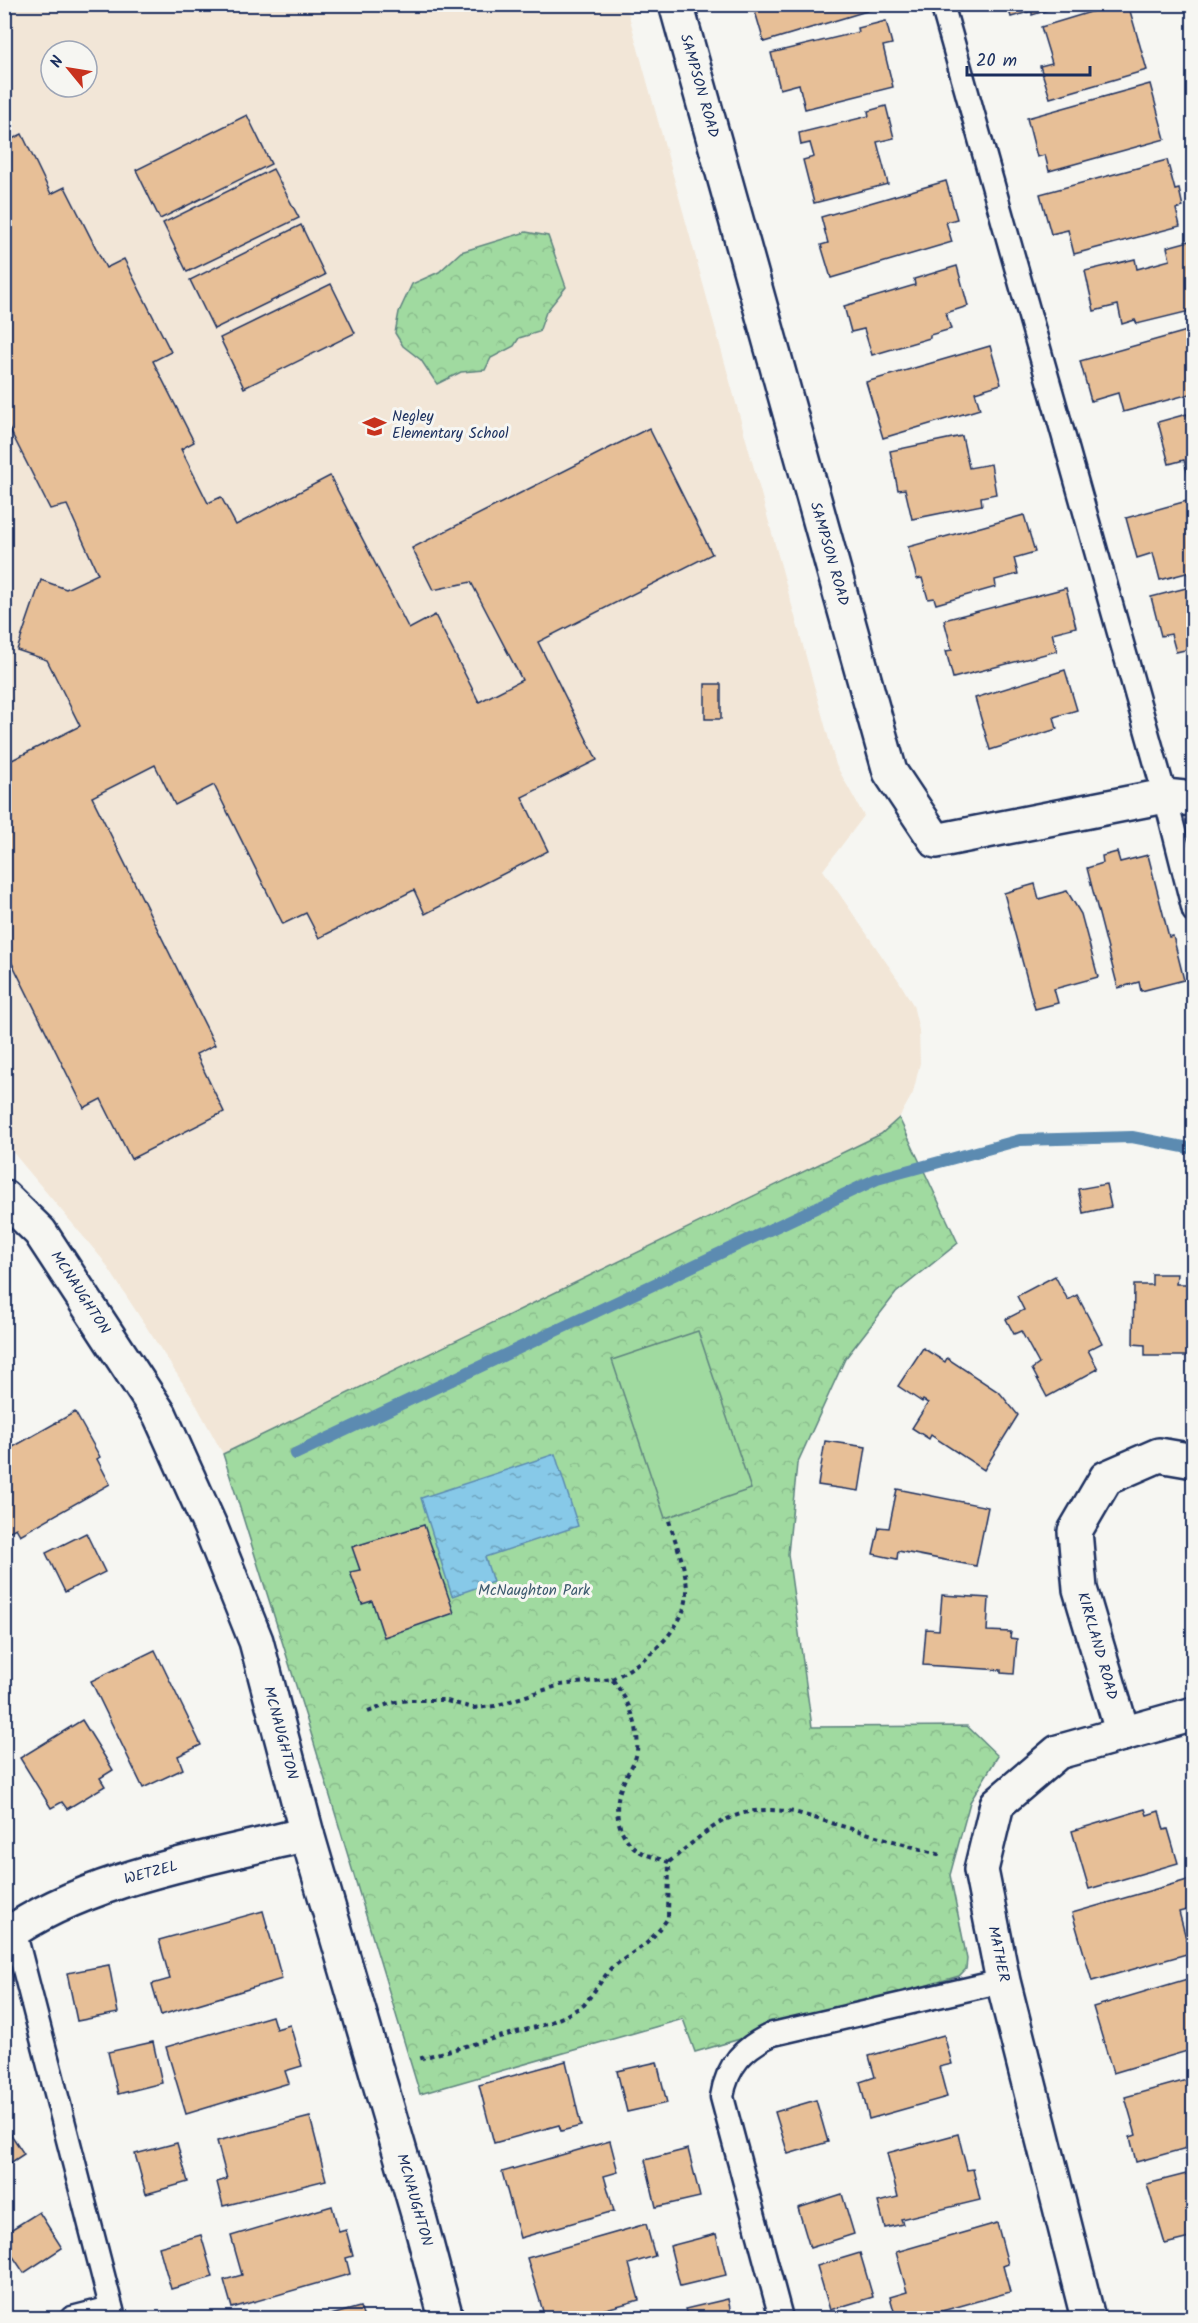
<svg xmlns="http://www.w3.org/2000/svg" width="1198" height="2323" font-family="Kalam,sans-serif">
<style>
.built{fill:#f2e6d7;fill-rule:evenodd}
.park{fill:url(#park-crowns);stroke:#5e847f;stroke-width:1.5}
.garden{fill:#a0daa0;stroke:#5e847f;stroke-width:1.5}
.water{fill:url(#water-ripples);stroke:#5c8bb1;stroke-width:1.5}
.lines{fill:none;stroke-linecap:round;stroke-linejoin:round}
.stream{stroke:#5c8bb1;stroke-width:12}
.building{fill:#e7bf97;stroke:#1b2f5e;stroke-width:1.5}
.lane-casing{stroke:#1b2f5e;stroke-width:27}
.street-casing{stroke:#1b2f5e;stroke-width:38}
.path{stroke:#1b2f5e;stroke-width:4;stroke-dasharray:4.5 4.5;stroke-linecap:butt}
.lane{stroke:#f6f6f2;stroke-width:22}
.street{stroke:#f6f6f2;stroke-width:33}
.labels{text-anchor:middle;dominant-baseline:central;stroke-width:6;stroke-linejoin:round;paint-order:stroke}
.street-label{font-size:15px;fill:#1b2f5e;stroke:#f6f6f2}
.poi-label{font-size:15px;fill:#1b2f5e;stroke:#f6f6f2;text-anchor:start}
.park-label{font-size:15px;fill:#3c5a6e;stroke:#f6f6f2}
</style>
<defs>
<pattern id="park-crowns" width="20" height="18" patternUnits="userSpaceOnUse" patternTransform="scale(1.5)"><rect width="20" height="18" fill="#a0daa0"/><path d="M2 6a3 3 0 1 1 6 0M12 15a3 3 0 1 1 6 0" fill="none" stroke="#89bb8c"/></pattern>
<pattern id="water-ripples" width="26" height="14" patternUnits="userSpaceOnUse" patternTransform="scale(1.5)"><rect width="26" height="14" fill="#87c9e8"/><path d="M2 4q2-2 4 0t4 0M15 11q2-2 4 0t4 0" fill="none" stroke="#6ea4bf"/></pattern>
</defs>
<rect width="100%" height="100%" fill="#f6f6f2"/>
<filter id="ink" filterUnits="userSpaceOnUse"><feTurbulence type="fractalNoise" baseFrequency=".0167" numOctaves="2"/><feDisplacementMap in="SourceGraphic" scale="12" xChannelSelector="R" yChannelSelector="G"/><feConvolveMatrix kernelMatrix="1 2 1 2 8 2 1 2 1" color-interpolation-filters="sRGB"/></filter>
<g filter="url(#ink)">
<path class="built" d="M 4,5 L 626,5 L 836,765 L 864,816 L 823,870 L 899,981 L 913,1005 L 919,1030 L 920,1063 L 913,1093 L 899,1118 L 881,1134 L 223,1454 L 193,1399 L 103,1260 L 5,1143 ZM 51,51 L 87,51 L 87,87 L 51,87 Z"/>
<g class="park">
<path d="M 526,232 L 548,236 L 566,287 L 546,312 L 539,332 L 519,338 L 514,346 L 491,358 L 485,370 L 461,372 L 437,384 L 421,360 L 403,346 L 395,333 L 399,312 L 412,284 L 439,272 L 461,252 Z"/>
<path d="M 899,1118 L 958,1243 L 896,1293 L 845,1359 L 797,1464 L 788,1554 L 812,1727 L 967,1726 L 998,1756 L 970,1802 L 950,1875 L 967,1959 L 966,1969 L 959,1976 L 695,2052 L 683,2019 L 420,2094 L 310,1730 L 223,1454 L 881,1134 Z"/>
</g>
<path class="garden" d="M 698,1331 L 751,1489 L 665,1518 L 612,1360 Z"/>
<path class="water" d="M 555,1454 L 578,1526 L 485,1557 L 493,1582 L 452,1596 L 421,1498 Z"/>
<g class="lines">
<path class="stream" d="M 295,1454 L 877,1179 L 1020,1140 L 1132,1137 L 1194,1149"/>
</g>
<g class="building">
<path d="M 759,4 L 890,4 L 764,42 L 754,8 L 760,6 Z"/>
<path d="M 1007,4 L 1067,4 L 1032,15 L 1032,11 L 1011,17 Z"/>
<path d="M 1117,4 L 1128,4 L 1147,70 L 1050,98 L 1040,66 L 1052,63 L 1041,27 Z"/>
<path d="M 886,21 L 892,44 L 883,46 L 893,87 L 805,109 L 799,84 L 780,89 L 771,53 L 859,32 L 858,28 Z"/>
<path d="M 1150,84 L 1165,139 L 1049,171 L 1045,155 L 1037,157 L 1027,118 Z"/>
<path d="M 886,106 L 894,138 L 877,142 L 888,184 L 814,203 L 803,160 L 814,157 L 810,143 L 801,145 L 799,133 L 869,116 L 868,111 Z"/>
<path d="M 247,115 L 271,164 L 160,219 L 136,170 Z"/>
<path d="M 22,134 L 51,194 L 65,187 L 106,268 L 124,259 L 171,352 L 153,361 L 194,442 L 181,449 L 208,503 L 221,497 L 236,525 L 330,476 L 409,629 L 435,615 L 479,702 L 522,680 L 471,582 L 433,590 L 412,548 L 649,428 L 712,554 L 538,642 L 597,760 L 522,797 L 548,851 L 425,914 L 414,890 L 319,938 L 306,913 L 283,924 L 214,785 L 175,805 L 155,765 L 92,797 L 215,1045 L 196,1054 L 224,1112 L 131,1159 L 101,1099 L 84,1108 L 4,947 L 4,764 L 80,726 L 47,660 L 17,650 L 41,580 L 66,589 L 98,574 L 67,505 L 50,509 L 4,418 L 4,143 Z"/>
<path d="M 1167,160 L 1175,190 L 1179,189 L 1183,207 L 1176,209 L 1180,226 L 1074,254 L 1068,230 L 1051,234 L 1040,194 Z"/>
<path d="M 273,169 L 299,218 L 187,272 L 163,223 Z"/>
<path d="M 946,181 L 957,219 L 946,222 L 952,242 L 831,278 L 821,245 L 828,243 L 821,217 Z"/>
<path d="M 301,225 L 325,275 L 214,329 L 190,280 Z"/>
<path d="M 1193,240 L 1194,310 L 1137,324 L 1135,320 L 1122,324 L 1118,305 L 1094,311 L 1085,271 L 1135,259 L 1137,269 L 1170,260 L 1167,247 Z"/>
<path d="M 957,266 L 968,306 L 946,313 L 951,329 L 930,335 L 930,338 L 872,355 L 864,329 L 851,332 L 844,306 L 915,285 L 914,279 Z"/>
<path d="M 331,284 L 355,333 L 244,388 L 220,338 Z"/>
<path d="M 1194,329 L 1194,393 L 1123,412 L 1118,393 L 1091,401 L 1080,361 Z"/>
<path d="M 990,346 L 1001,384 L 975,392 L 980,409 L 883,438 L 866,382 Z"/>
<path d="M 1187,414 L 1188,418 L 1194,417 L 1194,477 L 1189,478 L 1184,460 L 1169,464 L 1158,422 Z"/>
<path d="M 962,436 L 969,468 L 991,464 L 996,494 L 981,497 L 982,505 L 912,519 L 905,489 L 898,490 L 890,451 Z"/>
<path d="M 1194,499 L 1194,571 L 1160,580 L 1153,553 L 1137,558 L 1126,518 Z"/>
<path d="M 1024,515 L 1035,552 L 1014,558 L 1018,574 L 995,580 L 996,587 L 936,604 L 934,598 L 928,599 L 922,578 L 917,579 L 908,547 Z"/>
<path d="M 1194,586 L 1194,648 L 1176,652 L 1171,634 L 1161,636 L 1151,597 Z"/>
<path d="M 1066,588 L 1076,627 L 1052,633 L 1057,651 L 953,678 L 946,651 L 952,650 L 944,620 Z"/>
<path d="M 1065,670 L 1077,710 L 1054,717 L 1057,729 L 990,750 L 975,698 Z"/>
<rect x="705" y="684" width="16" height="35"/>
<path d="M 1117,852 L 1120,862 L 1148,855 L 1169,937 L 1173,936 L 1184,980 L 1141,991 L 1139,982 L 1118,988 L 1087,868 L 1103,863 L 1102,856 Z"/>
<path d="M 1035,884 L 1039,899 L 1067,891 L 1081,914 L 1098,977 L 1054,989 L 1058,1003 L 1035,1009 L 1004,893 Z"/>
<path d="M 1106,1184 L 1111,1207 L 1083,1213 L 1078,1189 Z"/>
<path d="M 1152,1274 L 1177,1274 L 1176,1284 L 1194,1284 L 1193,1356 L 1145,1356 L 1145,1345 L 1133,1344 L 1134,1285 L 1152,1285 Z"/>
<path d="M 1055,1276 L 1068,1300 L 1077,1295 L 1102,1343 L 1088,1350 L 1098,1369 L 1047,1397 L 1032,1369 L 1039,1364 L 1021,1331 L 1014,1334 L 1006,1319 L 1024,1310 L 1017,1296 Z"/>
<path d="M 923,1348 L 945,1362 L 947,1358 L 1000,1393 L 1018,1415 L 984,1470 L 931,1435 L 929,1439 L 912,1428 L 928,1403 L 923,1400 L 922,1402 L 898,1386 Z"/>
<path d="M 75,1412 L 100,1457 L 97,1459 L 110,1484 L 20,1535 L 16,1528 L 4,1534 L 4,1452 Z"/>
<path d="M 825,1441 L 866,1447 L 859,1491 L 818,1485 Z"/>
<path d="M 897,1489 L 988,1507 L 976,1566 L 898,1551 L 897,1559 L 873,1554 L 879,1527 L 889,1528 Z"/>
<path d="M 424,1525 L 454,1613 L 384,1637 L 372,1601 L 362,1604 L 350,1572 L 360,1570 L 352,1547 Z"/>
<path d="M 86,1533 L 105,1572 L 65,1592 L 46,1553 Z"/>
<path d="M 942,1595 L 989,1598 L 987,1631 L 1011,1632 L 1010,1638 L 1017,1639 L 1014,1674 L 1001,1673 L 1001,1670 L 923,1665 L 926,1629 L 939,1630 Z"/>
<path d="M 155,1650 L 201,1745 L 178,1756 L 183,1769 L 143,1788 L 91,1681 Z"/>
<path d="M 82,1720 L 113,1770 L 100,1778 L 105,1786 L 67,1809 L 62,1802 L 51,1808 L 20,1758 Z"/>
<path d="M 1145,1809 L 1147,1815 L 1159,1811 L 1164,1830 L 1168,1829 L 1178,1863 L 1089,1889 L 1072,1831 Z"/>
<path d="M 1191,1879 L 1194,1890 L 1194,1908 L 1179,1912 L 1190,1953 L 1092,1981 L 1072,1913 Z"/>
<path d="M 263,1911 L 282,1979 L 161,2015 L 152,1984 L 170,1979 L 159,1940 Z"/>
<path d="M 109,1965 L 118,2013 L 77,2021 L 67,1973 Z"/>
<path d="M 1194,1977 L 1194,2010 L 1192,2010 L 1194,2049 L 1113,2073 L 1093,2007 Z"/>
<path d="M 272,2016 L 276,2029 L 290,2025 L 302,2066 L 285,2071 L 289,2083 L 186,2114 L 166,2047 Z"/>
<path d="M 944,2035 L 952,2064 L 939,2067 L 947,2097 L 869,2119 L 860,2082 L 875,2077 L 869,2056 Z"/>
<path d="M 153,2042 L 162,2083 L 118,2094 L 108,2052 Z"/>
<path d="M 566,2061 L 581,2126 L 561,2131 L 559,2125 L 494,2143 L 479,2085 Z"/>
<path d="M 657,2062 L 667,2103 L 627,2112 L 617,2071 Z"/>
<path d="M 1194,2078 L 1194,2146 L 1136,2162 L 1130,2137 L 1136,2135 L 1125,2097 Z"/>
<path d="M 816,2100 L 828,2142 L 788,2154 L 775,2112 Z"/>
<path d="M 310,2117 L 326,2180 L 223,2206 L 217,2182 L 227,2179 L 217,2141 Z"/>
<path d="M 4,2124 L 24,2154 L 4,2167 Z"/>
<path d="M 958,2134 L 967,2170 L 973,2169 L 980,2200 L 901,2219 L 903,2224 L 885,2228 L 878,2202 L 898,2197 L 887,2153 Z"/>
<path d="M 610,2141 L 618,2172 L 604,2176 L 614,2211 L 520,2238 L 502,2172 Z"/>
<path d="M 177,2143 L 188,2182 L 146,2194 L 135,2154 Z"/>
<path d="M 688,2149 L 700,2197 L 656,2207 L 645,2160 Z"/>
<path d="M 1194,2172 L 1194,2237 L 1165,2244 L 1147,2184 Z"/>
<path d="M 842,2194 L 854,2234 L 810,2248 L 798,2208 Z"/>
<path d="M 332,2206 L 339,2232 L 346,2230 L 353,2256 L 346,2258 L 350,2274 L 232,2308 L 224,2280 L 242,2275 L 231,2236 Z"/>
<path d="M 39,2212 L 62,2248 L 24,2273 L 4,2243 L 4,2234 Z"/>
<path d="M 997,2223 L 1008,2264 L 1003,2266 L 1010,2292 L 917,2318 L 896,2318 L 890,2297 L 907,2292 L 896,2252 Z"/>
<path d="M 646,2224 L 655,2256 L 629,2264 L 639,2300 L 573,2318 L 545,2318 L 527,2258 Z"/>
<path d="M 716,2234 L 726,2275 L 680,2286 L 670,2246 Z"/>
<path d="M 201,2235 L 213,2277 L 171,2289 L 159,2247 Z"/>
<path d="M 860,2253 L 873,2297 L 830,2310 L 817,2266 Z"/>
<path d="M 728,2299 L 732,2318 L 688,2318 L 685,2309 Z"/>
<path d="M 360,2307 L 364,2318 L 320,2318 Z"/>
</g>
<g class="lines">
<defs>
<g id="lane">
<path d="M 942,4 L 1165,796 L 1194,911"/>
<path d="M 14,1930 L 114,2318"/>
<path d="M 72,2318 L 111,2308"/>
<path d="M 781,2318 L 722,2097 C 727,2065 744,2047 773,2034 L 1003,1981"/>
</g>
<g id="street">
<path d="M 676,4 L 890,772 L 936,841 L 1165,796 L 1194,799"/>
<path d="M 4,1197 L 40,1232 L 160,1415 L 210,1526 L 256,1641 L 307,1834 L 419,2217 L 446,2318"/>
<path d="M 1123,1734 L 1080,1589 L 1075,1531 L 1106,1478 L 1159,1455 L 1194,1461"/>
<path d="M 4,1937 C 85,1878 211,1858 307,1834"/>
<path d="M 1088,2318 L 1003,1981 L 981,1870 L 997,1804 L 1058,1752 L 1194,1714"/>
</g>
</defs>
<use href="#lane" class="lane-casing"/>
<use href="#street" class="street-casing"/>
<g class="path">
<path d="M 612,1679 C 643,1664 688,1628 687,1590 C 686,1565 674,1540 668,1517"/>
<path d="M 368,1712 L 391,1703 L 408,1700 L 443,1700 L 473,1708 L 495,1706 L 560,1685 L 612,1679 C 628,1700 640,1724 637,1751 C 636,1762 628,1771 624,1781 C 612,1804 615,1835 639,1851 C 647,1856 660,1859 669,1862 L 668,1918 L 660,1929 L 647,1943 L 611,1968 L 584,2005 L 565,2016 L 547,2024 L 418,2059"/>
<path d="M 669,1862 C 713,1826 733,1803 794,1812 L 941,1855"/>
</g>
<use href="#lane" class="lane"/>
<use href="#street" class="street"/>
</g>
</g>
<defs>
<symbol id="school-bare" viewBox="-9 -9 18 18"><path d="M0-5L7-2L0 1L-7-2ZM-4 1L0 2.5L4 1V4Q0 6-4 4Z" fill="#c8321e" stroke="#f6f6f2" stroke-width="2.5" paint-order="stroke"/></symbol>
</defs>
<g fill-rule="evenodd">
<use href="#school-bare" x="358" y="410" width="33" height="33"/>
</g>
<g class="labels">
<g class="street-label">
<text transform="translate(699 86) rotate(74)">SAMPSON ROAD</text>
<text transform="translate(829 554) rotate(74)">SAMPSON ROAD</text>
<text transform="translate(80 1293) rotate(57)">MCNAUGHTON</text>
<text transform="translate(1097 1646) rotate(74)">KIRKLAND ROAD</text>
<text transform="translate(280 1733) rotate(75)">MCNAUGHTON</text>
<text transform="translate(151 1873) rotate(-15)">WETZEL</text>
<text transform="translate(998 1954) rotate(78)">MATHER</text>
<text transform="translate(414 2200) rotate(74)">MCNAUGHTON</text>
</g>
<g class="poi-label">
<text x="392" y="417">Negley<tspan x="392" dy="17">Elementary School</tspan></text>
</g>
<g class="park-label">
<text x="534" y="1591">McNaughton Park</text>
</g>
</g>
<rect width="1198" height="2323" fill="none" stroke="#f6f6f2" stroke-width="24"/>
<rect x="12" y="12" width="1174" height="2299" fill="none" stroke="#1b2f5e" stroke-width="2" filter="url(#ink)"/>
<g transform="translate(69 69) rotate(300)"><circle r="28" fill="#f6f6f2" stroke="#9ea6b7" stroke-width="1.5"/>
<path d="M0-4.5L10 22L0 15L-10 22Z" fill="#c8321e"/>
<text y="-9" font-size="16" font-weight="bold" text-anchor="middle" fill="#1b2f5e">N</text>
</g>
<path d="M967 66v9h123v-9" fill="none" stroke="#1b2f5e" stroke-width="3"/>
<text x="976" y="66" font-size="18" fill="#1b2f5e" stroke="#f6f6f2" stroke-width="4.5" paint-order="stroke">20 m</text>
</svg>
